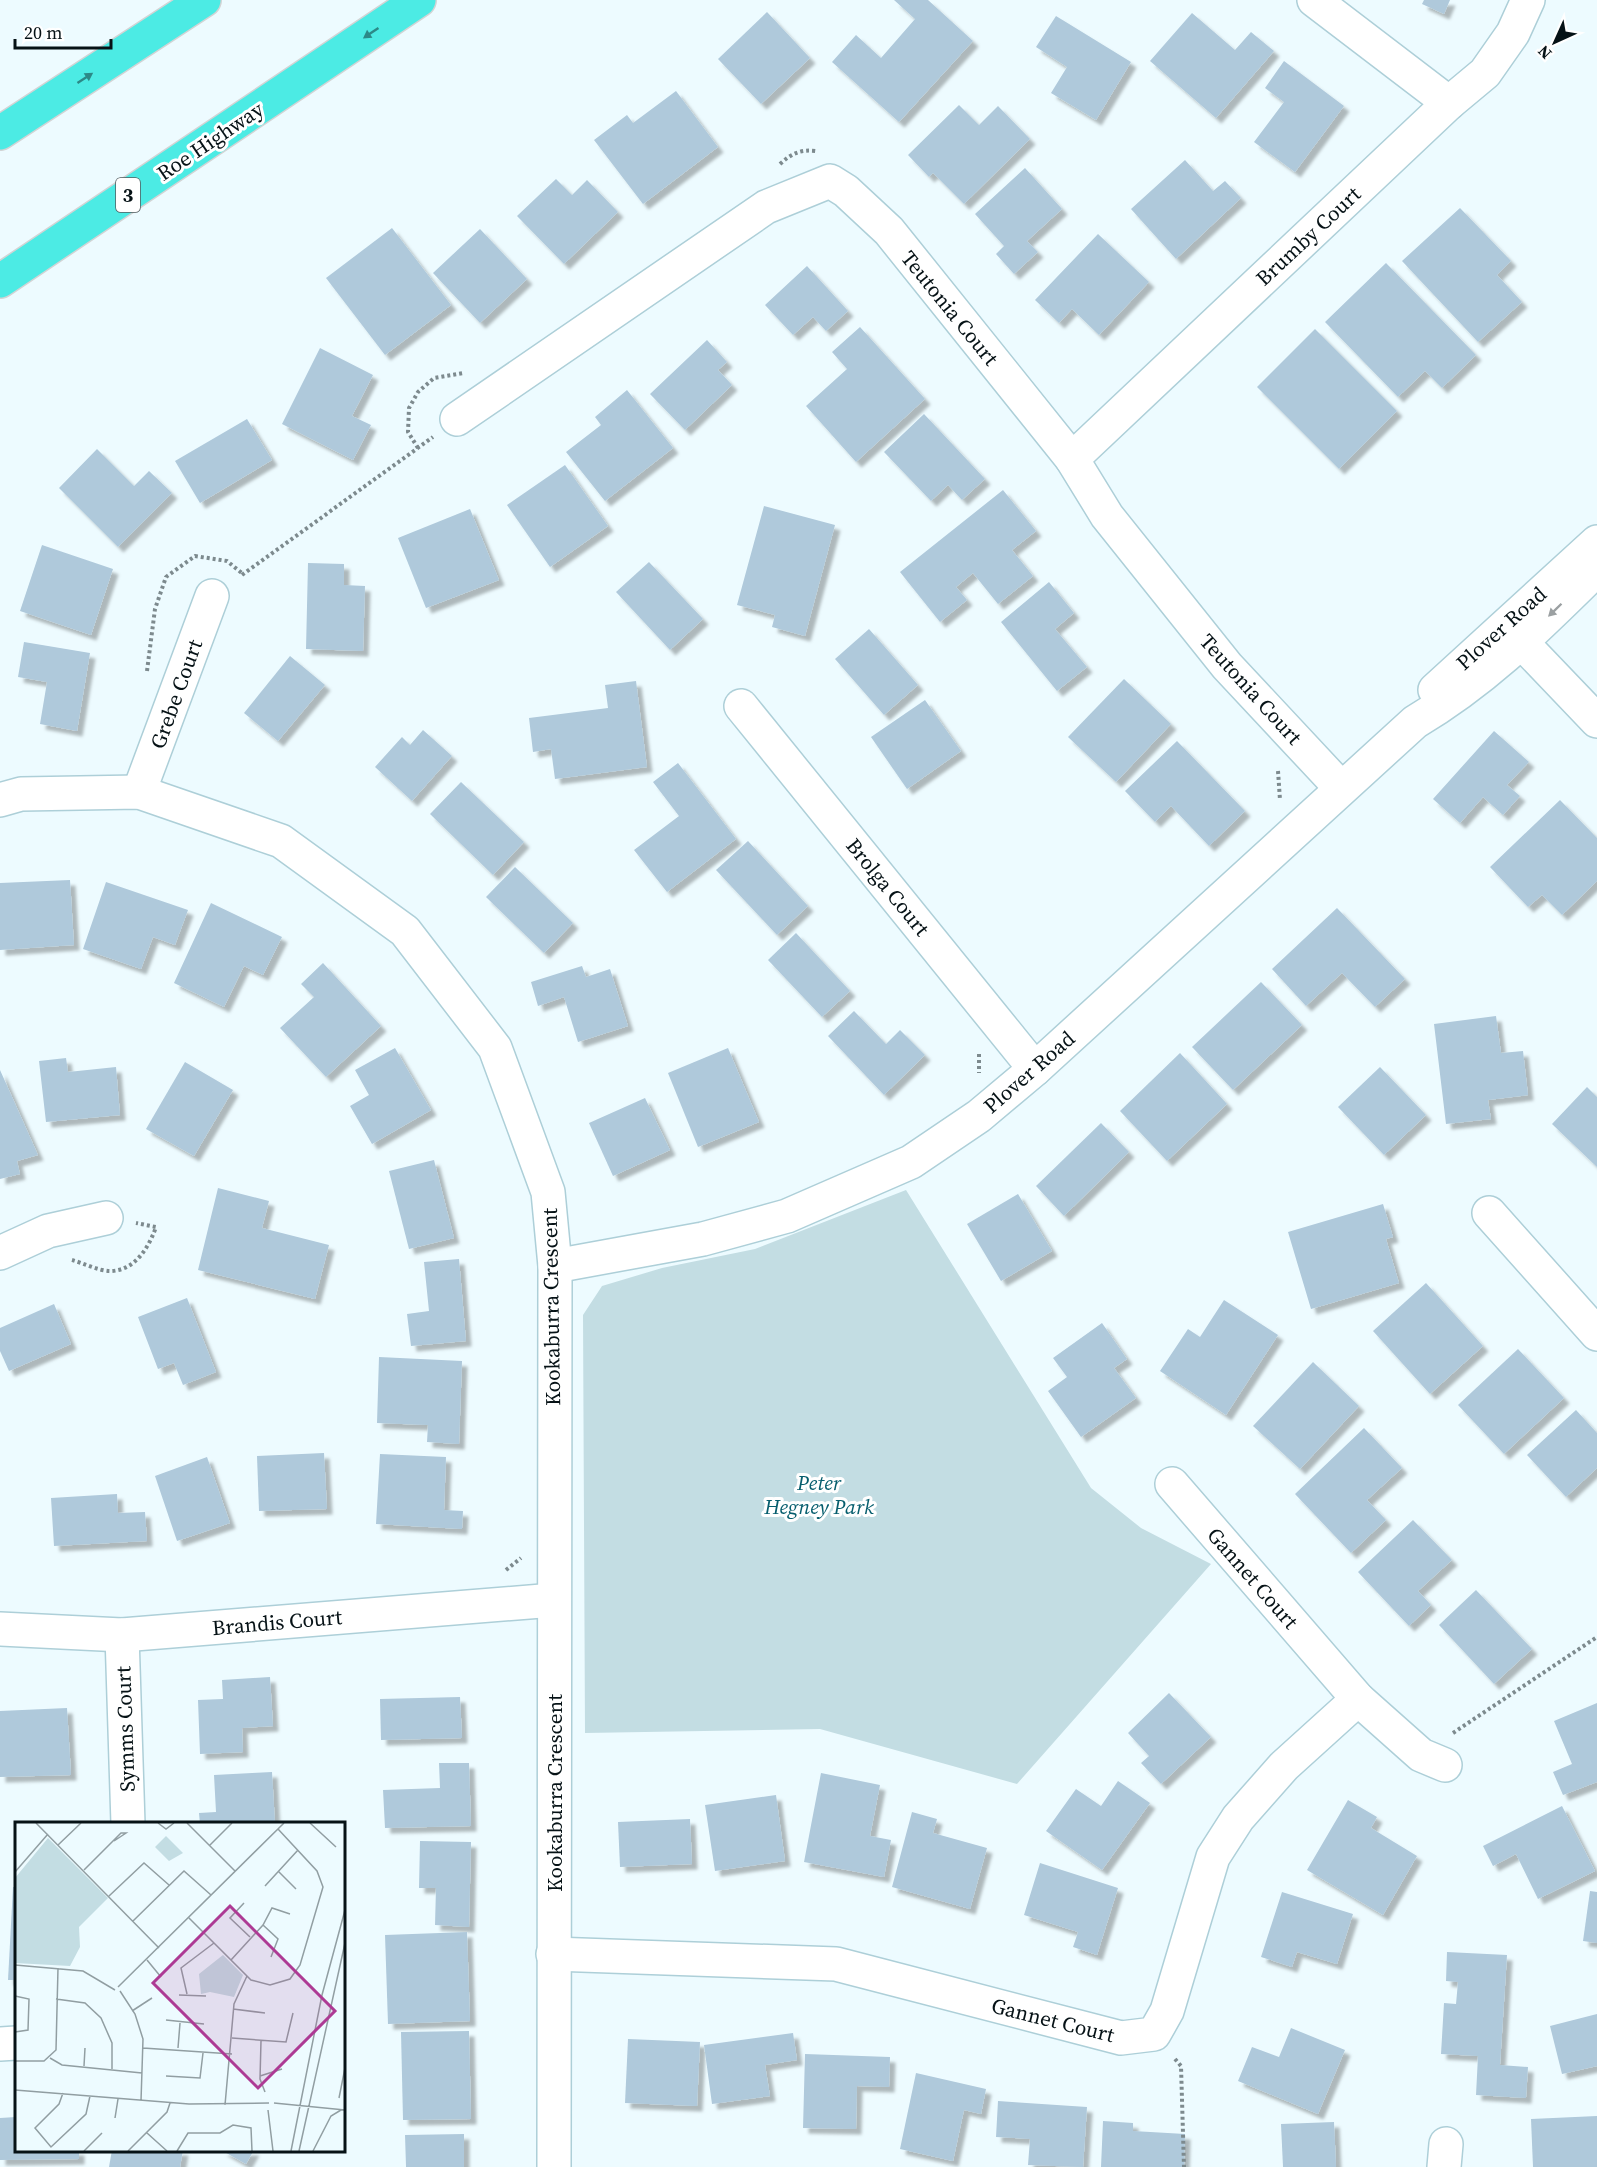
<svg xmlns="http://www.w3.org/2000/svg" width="1597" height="2167" font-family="'Source Serif 4',serif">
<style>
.green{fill:#c3dde3}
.building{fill:#afc9db;filter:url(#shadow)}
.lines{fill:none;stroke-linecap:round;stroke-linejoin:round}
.minor-casing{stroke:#adcfd8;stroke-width:36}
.motorway-casing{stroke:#d2d4d5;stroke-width:36}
.path{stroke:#7d8a8e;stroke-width:4;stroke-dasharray:3 3;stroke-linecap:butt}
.minor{stroke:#fff;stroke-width:33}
.motorway{stroke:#4cebe4;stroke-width:33}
.oneway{fill:#2c8987}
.oneway2{fill:#9ba0a2}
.labels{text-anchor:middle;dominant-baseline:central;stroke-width:6;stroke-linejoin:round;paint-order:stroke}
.shield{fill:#fff;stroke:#51595c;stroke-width:1.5}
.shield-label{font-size:20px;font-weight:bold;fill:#061216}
.street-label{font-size:21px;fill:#061216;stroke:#fff}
.park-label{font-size:21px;font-style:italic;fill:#055d6d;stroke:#fff}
.inset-road{fill:none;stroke:#919ea2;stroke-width:1.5}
.view{fill:#ad3a94;fill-opacity:0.15;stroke:#ad3a94;stroke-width:3}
.inset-edge{fill:none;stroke:#061216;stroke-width:3}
</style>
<defs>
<filter id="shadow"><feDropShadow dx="5.5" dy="5.5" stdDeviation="1.5" flood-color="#0004"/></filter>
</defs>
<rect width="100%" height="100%" fill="#edfbff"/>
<path class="green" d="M 906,1190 L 1091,1488 L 1141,1528 L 1211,1564 L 1017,1784 L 820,1729 L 585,1733 L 583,1315 L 602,1286 L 662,1268 L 755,1249 Z"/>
<g class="building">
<path d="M 894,0 L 928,0 L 973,41 L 899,122 L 832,62 L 856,35 L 881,58 L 915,19 Z"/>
<path d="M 1424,0 L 1450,0 L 1444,14 L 1422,4 Z"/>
<path d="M 767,12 L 810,58 L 761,104 L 718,59 Z"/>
<path d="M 1192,13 L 1235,50 L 1251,32 L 1274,51 L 1216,118 L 1150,61 Z"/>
<path d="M 1056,16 L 1131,62 L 1096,120 L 1051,93 L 1067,67 L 1036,47 Z"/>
<path d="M 1284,61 L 1344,106 L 1295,172 L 1254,142 L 1284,102 L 1265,88 Z"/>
<path d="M 676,91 L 718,147 L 643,204 L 594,140 L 627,115 L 633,123 Z"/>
<path d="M 959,105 L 979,125 L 998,106 L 1030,139 L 964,204 L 933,173 L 929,177 L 908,155 Z"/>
<path d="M 1185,160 L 1213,191 L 1225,181 L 1241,198 L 1176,259 L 1131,209 Z"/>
<path d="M 1025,168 L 1062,209 L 1027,241 L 1038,252 L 1014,274 L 996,254 L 1004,246 L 975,214 Z"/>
<path d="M 556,179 L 572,195 L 587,180 L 618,212 L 564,264 L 517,216 Z"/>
<path d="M 1460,208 L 1511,261 L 1497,275 L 1522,302 L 1478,342 L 1402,261 Z"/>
<path d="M 392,228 L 451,305 L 385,355 L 326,278 Z"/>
<path d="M 480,229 L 527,279 L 480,323 L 433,273 Z"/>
<path d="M 1098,234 L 1149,282 L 1099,335 L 1072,309 L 1059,323 L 1035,300 Z"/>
<path d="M 1386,263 L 1476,355 L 1442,388 L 1425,371 L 1398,397 L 1325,322 Z"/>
<path d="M 807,266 L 848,311 L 826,331 L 813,317 L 793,335 L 765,305 Z"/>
<path d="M 860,327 L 925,399 L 856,462 L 806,406 L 847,369 L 832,352 Z"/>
<path d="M 1315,329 L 1397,411 L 1339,469 L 1257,387 Z"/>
<path d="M 707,340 L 727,362 L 718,370 L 732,385 L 685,430 L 650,394 Z"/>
<path d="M 320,348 L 373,375 L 352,416 L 371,425 L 353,460 L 282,424 Z"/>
<path d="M 627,390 L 673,448 L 605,501 L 566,452 L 601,425 L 595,417 Z"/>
<path d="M 924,414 L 985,479 L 962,500 L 948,485 L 931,501 L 884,452 Z"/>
<path d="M 247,419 L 272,460 L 200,503 L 175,461 Z"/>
<path d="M 97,449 L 134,486 L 149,471 L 172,493 L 118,547 L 59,488 Z"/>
<path d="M 565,465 L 608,526 L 550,567 L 507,505 Z"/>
<path d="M 1003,490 L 1036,531 L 1012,550 L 1033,576 L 998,604 L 973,573 L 956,587 L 967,600 L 940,622 L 900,572 Z"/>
<path d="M 764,506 L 835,525 L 805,636 L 772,627 L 775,615 L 737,605 Z"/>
<path d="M 470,509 L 499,580 L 426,608 L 398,538 Z"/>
<path d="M 42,545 L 113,569 L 91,635 L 20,611 Z"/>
<path d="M 649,562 L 703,619 L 670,650 L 616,592 Z"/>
<path d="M 308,563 L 344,564 L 344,585 L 365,586 L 363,651 L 306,649 Z"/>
<path d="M 1049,582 L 1074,613 L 1055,629 L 1087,667 L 1057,691 L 1001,622 Z"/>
<path d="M 869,629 L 918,685 L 884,715 L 835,659 Z"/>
<path d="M 24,642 L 90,653 L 77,731 L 40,724 L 47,682 L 18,677 Z"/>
<path d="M 290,656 L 325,685 L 278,741 L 244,713 Z"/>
<path d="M 1124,679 L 1171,724 L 1116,782 L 1068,737 Z"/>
<path d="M 636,681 L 647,767 L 555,779 L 551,749 L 533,752 L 529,718 L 608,708 L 605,685 Z"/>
<path d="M 925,700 L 961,751 L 907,789 L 871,737 Z"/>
<path d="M 423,730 L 452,756 L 412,801 L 375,767 L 402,737 L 410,745 Z"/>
<path d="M 1494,731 L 1529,762 L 1507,785 L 1520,796 L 1503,815 L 1483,797 L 1460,823 L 1433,799 Z"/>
<path d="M 1177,741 L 1245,811 L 1209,846 L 1171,806 L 1155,822 L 1125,791 Z"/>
<path d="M 678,763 L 736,839 L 667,892 L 634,850 L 679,816 L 653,782 Z"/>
<path d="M 461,782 L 524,842 L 493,875 L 430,814 Z"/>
<path d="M 1560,800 L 1597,838 L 1597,881 L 1562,915 L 1542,895 L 1528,907 L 1490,867 Z"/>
<path d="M 748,841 L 808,906 L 777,935 L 716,870 Z"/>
<path d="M 515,867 L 573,923 L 544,953 L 486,897 Z"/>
<path d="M 70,880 L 74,945 L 0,950 L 0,883 Z"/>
<path d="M 106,882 L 188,910 L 175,945 L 153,937 L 141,969 L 83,949 Z"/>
<path d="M 211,903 L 282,937 L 263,975 L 244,966 L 224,1007 L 174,983 Z"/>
<path d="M 1337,908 L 1405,979 L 1375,1007 L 1342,973 L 1306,1006 L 1272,969 Z"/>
<path d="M 796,933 L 850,991 L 822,1017 L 768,960 Z"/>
<path d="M 323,963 L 381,1026 L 326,1077 L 280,1028 L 314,997 L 301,984 Z"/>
<path d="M 582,966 L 586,977 L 610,969 L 628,1026 L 578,1042 L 564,997 L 538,1006 L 531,982 Z"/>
<path d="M 1261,982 L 1302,1025 L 1233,1090 L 1192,1047 Z"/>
<path d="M 854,1011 L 886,1044 L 900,1030 L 925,1055 L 884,1095 L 828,1036 Z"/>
<path d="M 1496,1016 L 1501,1053 L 1523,1051 L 1528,1095 L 1488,1100 L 1491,1119 L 1446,1124 L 1434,1024 Z"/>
<path d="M 395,1048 L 431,1110 L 372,1144 L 350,1106 L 369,1095 L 355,1070 Z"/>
<path d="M 728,1048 L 759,1122 L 698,1147 L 668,1073 Z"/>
<path d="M 1180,1053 L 1227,1104 L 1167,1161 L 1120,1111 Z"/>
<path d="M 66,1058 L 68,1072 L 116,1067 L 120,1115 L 46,1122 L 39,1061 Z"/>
<path d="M 185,1062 L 233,1090 L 194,1156 L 146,1129 Z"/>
<path d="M 1380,1067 L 1426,1115 L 1384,1155 L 1338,1107 Z"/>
<path d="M 0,1070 L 38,1155 L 17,1161 L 20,1174 L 0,1179 Z"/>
<path d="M 1587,1087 L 1597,1097 L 1597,1167 L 1552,1124 Z"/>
<path d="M 645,1098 L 670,1150 L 613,1176 L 589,1123 Z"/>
<path d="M 1101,1123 L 1129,1152 L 1064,1216 L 1036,1186 Z"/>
<path d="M 434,1160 L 454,1238 L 409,1249 L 389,1171 Z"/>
<path d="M 218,1188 L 269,1201 L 262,1228 L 329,1245 L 315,1299 L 198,1270 Z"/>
<path d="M 1018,1194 L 1052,1251 L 1001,1281 L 967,1224 Z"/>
<path d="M 1383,1204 L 1393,1237 L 1386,1239 L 1399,1283 L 1311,1309 L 1288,1232 Z"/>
<path d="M 459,1259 L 466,1341 L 411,1346 L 407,1314 L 429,1311 L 424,1262 Z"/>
<path d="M 1426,1283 L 1483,1346 L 1430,1394 L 1373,1331 Z"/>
<path d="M 187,1298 L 216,1372 L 183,1385 L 174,1363 L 158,1369 L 138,1317 Z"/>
<path d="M 1224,1300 L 1278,1335 L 1226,1415 L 1160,1371 L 1188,1329 L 1200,1337 Z"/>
<path d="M 54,1304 L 71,1344 L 9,1371 L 0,1351 L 0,1328 Z"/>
<path d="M 1102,1323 L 1127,1359 L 1114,1368 L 1136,1398 L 1081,1437 L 1048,1391 L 1067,1377 L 1053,1358 Z"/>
<path d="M 1518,1349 L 1564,1398 L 1504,1454 L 1458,1405 Z"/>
<path d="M 379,1357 L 462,1361 L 459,1444 L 427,1442 L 428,1425 L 377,1423 Z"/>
<path d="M 1313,1362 L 1359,1406 L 1300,1469 L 1253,1426 Z"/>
<path d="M 1576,1410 L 1597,1433 L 1597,1468 L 1566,1497 L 1527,1455 Z"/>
<path d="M 1364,1428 L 1402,1468 L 1367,1500 L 1386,1520 L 1351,1553 L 1295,1494 Z"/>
<path d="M 324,1453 L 327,1509 L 259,1511 L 257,1456 Z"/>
<path d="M 380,1454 L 446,1457 L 444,1510 L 463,1511 L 462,1529 L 376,1524 Z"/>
<path d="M 207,1457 L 230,1523 L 177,1541 L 155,1476 Z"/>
<path d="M 117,1494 L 118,1513 L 145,1512 L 147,1541 L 54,1546 L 51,1498 Z"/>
<path d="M 1413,1520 L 1452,1560 L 1418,1591 L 1431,1605 L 1409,1626 L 1358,1572 Z"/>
<path d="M 1476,1590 L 1532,1649 L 1494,1684 L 1439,1625 Z"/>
<path d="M 270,1677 L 273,1726 L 242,1728 L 243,1752 L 200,1754 L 198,1700 L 223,1699 L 222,1680 Z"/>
<path d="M 1169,1693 L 1211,1737 L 1161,1784 L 1141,1763 L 1149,1756 L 1128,1733 Z"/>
<path d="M 460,1697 L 462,1738 L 381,1740 L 380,1699 Z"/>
<path d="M 1597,1703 L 1597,1782 L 1563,1795 L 1553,1772 L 1572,1764 L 1554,1721 Z"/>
<path d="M 67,1708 L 71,1775 L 0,1777 L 0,1711 Z"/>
<path d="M 439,1763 L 469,1763 L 471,1826 L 385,1828 L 383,1790 L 440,1788 Z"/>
<path d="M 272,1772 L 275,1824 L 200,1824 L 199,1813 L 216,1812 L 214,1775 Z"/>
<path d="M 821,1773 L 880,1785 L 870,1836 L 891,1840 L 884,1877 L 804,1862 Z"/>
<path d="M 1118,1781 L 1150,1803 L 1102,1870 L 1046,1831 L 1076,1789 L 1101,1806 Z"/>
<path d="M 776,1795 L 785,1861 L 715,1871 L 705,1805 Z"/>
<path d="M 1348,1800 L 1377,1817 L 1371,1828 L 1417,1856 L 1383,1915 L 1307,1870 Z"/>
<path d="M 1562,1806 L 1595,1871 L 1538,1899 L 1516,1854 L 1493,1866 L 1483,1846 Z"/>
<path d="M 912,1812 L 937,1819 L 933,1833 L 987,1848 L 970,1909 L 892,1887 Z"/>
<path d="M 690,1819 L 692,1864 L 620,1867 L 618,1822 Z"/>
<path d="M 420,1841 L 471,1842 L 469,1927 L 435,1925 L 436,1888 L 419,1888 Z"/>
<path d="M 1040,1863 L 1118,1888 L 1097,1955 L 1073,1947 L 1078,1932 L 1024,1915 Z"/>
<path d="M 13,1887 L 16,1887 L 16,1980 L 8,1980 Z"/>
<path d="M 1590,1891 L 1597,1892 L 1597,1943 L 1583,1941 Z"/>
<path d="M 1282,1892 L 1353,1914 L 1337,1964 L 1297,1952 L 1292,1967 L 1261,1957 Z"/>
<path d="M 467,1932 L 470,2021 L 388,2024 L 385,1935 Z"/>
<path d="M 1447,1952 L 1507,1955 L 1500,2065 L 1528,2067 L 1526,2098 L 1476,2095 L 1478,2056 L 1441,2054 L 1444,2003 L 1456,2004 L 1458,1982 L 1446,1981 Z"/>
<path d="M 1597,2014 L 1597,2066 L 1562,2074 L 1550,2026 Z"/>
<path d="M 1291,2028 L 1345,2050 L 1318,2114 L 1238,2081 L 1252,2047 L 1279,2057 Z"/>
<path d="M 469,2031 L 471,2119 L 403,2120 L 401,2032 Z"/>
<path d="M 793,2033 L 797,2060 L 765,2065 L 770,2096 L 712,2104 L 704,2045 Z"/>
<path d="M 628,2039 L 700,2042 L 697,2106 L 625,2103 Z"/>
<path d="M 805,2054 L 890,2057 L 889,2087 L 857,2086 L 856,2129 L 803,2128 Z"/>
<path d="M 916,2073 L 986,2089 L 981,2114 L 964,2110 L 953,2161 L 900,2149 Z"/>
<path d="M 998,2101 L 1087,2107 L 1083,2167 L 1028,2165 L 1030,2139 L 996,2137 Z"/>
<path d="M 1597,2116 L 1597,2167 L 1533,2167 L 1531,2119 Z"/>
<path d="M 16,2117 L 16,2150 L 79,2150 L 79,2159 L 0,2160 L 0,2118 Z"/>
<path d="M 1103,2121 L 1133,2123 L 1133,2131 L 1185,2134 L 1184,2167 L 1101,2167 Z"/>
<path d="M 1334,2122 L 1336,2167 L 1283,2167 L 1281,2124 Z"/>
<path d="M 464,2134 L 464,2167 L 406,2167 L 405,2135 Z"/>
<path d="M 112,2150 L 183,2150 L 180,2167 L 109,2167 Z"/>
<path d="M 221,2150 L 254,2150 L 246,2164 Z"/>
</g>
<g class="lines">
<defs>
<g id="minor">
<path d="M 1314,0 L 1449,103"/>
<path d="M 457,419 L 766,207 L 830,181 L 846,191 L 889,231 L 1072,459 L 1107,516 L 1227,666 L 1341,788"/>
<path d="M 1072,459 L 1449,103 L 1485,73 L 1513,33 L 1528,0"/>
<path d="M 1507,627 L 1597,721"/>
<path d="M 1435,690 L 1597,542"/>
<path d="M 741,706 L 1035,1069"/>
<path d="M 139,792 L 212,596"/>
<path d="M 0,800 L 21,794 L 139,792 L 281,841 L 405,931 L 495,1048 L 548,1192 L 555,1266 L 554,2167"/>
<path d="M 1489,1213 L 1597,1334"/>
<path d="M 0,1253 L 48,1231 L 106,1218"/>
<path d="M 555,1266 L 703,1239 L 787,1216 L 911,1162 L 979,1116 L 1035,1069 L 1415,722 C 1486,680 1539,626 1597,569"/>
<path d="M 1172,1484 L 1358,1699 L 1421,1755 L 1445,1765"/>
<path d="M 0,1629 L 122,1635 L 554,1600"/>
<path d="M 122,1635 L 128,1824"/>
<path d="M 553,1954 L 836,1964 L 1121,2038 L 1154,2034 L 1167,2011 L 1213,1857 L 1238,1818 L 1284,1766 L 1358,1699"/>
<path d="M 0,2044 L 16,2043"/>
<path d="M 1444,2167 L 1446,2144"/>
</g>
<g id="motorway">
<path d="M 0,133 L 204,0"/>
<path d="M 0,281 L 419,0"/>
</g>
</defs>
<use href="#minor" class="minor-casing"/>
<use href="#motorway" class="motorway-casing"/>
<g class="path">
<path d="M 780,164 C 791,154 800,149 816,151"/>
<path d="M 418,448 L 408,432 L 409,408 L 418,392 L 434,378 L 463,373"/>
<path d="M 242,575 L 433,437"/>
<path d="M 147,671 L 155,609 L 166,577 L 195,556 L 227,561 L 243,574"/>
<path d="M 1278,771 L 1280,800"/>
<path d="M 979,1054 L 979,1073"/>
<path d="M 72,1260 C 83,1263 99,1271 110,1271 C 135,1271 149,1247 156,1227 L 136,1223"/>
<path d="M 506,1570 L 521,1558"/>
<path d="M 1453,1733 L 1597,1637"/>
<path d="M 1175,2059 L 1181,2066 L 1184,2167"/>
</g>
<use href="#minor" class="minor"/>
<use href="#motorway" class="motorway"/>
</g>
<defs><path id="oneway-solid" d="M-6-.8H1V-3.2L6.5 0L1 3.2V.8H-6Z" transform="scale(1.5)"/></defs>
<g class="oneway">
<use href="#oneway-solid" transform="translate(371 33) rotate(146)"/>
<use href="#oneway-solid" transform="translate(85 78) rotate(-33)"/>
</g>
<use class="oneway2" href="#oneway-solid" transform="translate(1555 610) rotate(136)"/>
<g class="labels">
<rect class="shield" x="116" y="178" width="24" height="34" rx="4.5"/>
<g class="shield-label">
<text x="128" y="195">3</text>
</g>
<g class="street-label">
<text transform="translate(210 141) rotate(-34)">Roe Highway</text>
<text transform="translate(1308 236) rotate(-43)">Brumby Court</text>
<text transform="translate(950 308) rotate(51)">Teutonia Court</text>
<text transform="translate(1501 628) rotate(-42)">Plover Road</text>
<text transform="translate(1251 689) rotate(48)">Teutonia Court</text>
<text transform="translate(176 694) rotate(-70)">Grebe Court</text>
<text transform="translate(888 887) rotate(51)">Brolga Court</text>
<text transform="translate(1029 1072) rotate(-41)">Plover Road</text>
<text transform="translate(551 1307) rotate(-91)">Kookaburra Crescent</text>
<text transform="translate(1253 1578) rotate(49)">Gannet Court</text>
<text transform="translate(277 1622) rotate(-5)">Brandis Court</text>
<text transform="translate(125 1729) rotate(-92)">Symms Court</text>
<text transform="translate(554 1793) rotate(-90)">Kookaburra Crescent</text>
<text transform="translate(1053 2020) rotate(14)">Gannet Court</text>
</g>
<g class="park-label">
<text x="819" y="1482">Peter<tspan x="819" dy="24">Hegney Park</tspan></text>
</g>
</g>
<g transform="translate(15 1822)">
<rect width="330" height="330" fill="#edfbff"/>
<path d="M 151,14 L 168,31 L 154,39 L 140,25 ZM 33,16 L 93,76 L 64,105 L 65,125 L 55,144 L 0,141 L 0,56 ZM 208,133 L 228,153 L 219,175 L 195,170 L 186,172 L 184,152 Z" fill="#c3dde3"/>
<path class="inset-road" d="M 21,1 L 144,126M 143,1 L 151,7 L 159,1M 172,1 L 220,49M 295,1 L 321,25M 43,23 L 66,1M 194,24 L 217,1M 69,48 L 106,11 L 111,11 L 99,19M 263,49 L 281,67M 0,50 L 33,12M 250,64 L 283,28M 94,74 L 129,41 L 154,63M 229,81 L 215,96 L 235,115M 174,96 L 236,158 L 255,163 L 275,157 L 285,143 L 308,65 L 302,49 L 263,7M 118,99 L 169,49 L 196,73M 248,103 L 263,117 L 256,135M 132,138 L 146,155M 216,138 L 248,103 L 257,86 L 275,92M 0,143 L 68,149 L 100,168M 103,165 L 269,1M 105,169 L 120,192 L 128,217 L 126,279M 172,172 L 166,146 L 199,121M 164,173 L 191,174M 0,174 L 14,177 L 13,208 L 0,210M 41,177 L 70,181 L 86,196 L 97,221 L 97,247M 218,187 L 250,191M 117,189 L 137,176M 151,198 L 189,202M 217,216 L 271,220 L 278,191M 246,219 L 245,257 L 250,270M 128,226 L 217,232M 163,226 L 165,201M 35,236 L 47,243 L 127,251M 0,239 L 29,239 L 41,228 L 43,146M 69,244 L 70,226M 151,254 L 185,256 L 188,231M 245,254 L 267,247M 0,268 L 174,282 L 254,281M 48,271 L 44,282 L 20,306 L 36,325 L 71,292 L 75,274M 324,276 L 330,246M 259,281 L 330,288M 210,283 L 219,182 L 232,154M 253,288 L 258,329M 100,296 L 103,277M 132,311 L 152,329M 69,329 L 87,311M 113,329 L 152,290 L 155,281M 162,329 L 173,311 L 205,311 L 218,303 L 236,306 L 237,329M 276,329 L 307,173 L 330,88M 284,329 L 330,121M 298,329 L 316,294 L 326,288"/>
<path class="view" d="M 215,84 L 320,189 L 243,266 L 138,161 Z"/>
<rect width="330" height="330" class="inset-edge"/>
</g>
<g transform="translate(1555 42) rotate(225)" stroke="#ffffff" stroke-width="4.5" paint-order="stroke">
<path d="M0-4.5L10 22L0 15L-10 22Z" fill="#061216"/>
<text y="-9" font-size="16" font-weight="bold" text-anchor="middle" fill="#061216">N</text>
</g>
<path d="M15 39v9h96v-9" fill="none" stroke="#061216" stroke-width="3"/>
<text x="24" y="39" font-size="18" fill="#061216" stroke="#ffffff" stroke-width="4.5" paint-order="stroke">20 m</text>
</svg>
